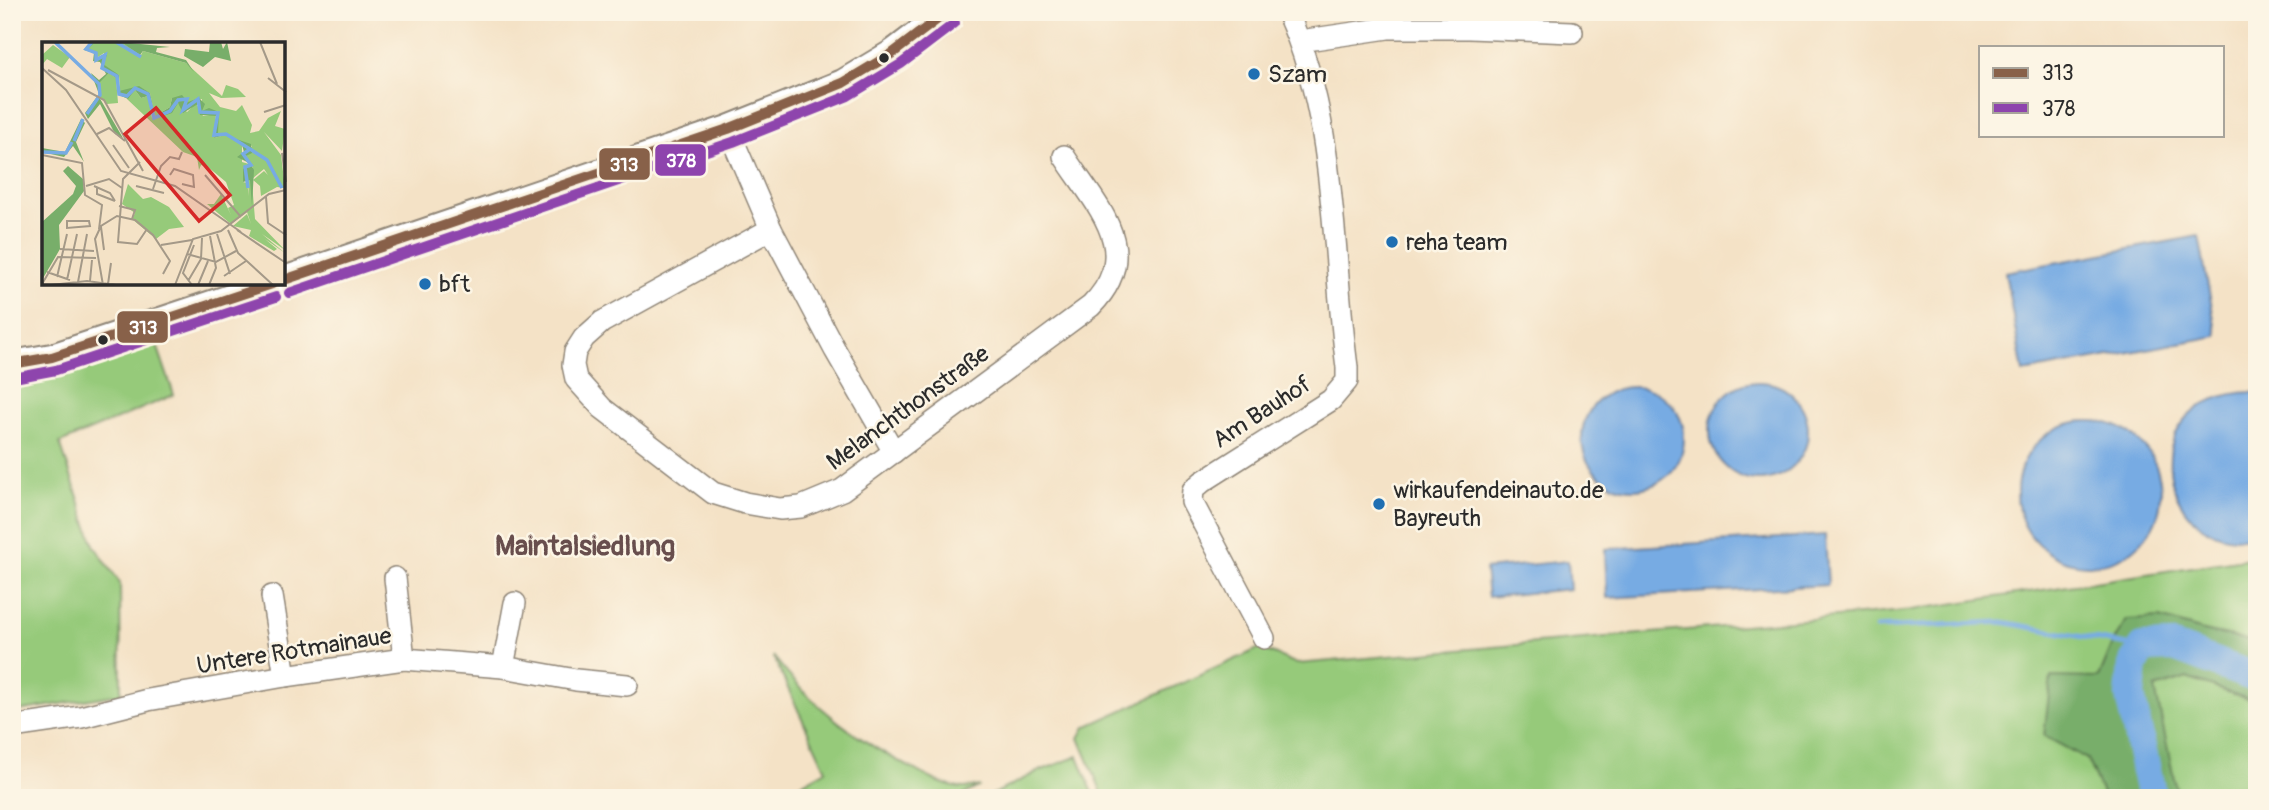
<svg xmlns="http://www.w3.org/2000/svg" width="2269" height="810" font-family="Pangolin,sans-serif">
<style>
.green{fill:#96ca7a;stroke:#607a52;stroke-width:2}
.forest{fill:#78ae6a;stroke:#526c4a;stroke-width:2}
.water{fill:#77abe3;stroke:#516b87;stroke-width:2}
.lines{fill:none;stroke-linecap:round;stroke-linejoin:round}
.stream{stroke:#77abe3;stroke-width:5}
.river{stroke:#77abe3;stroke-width:30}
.minor-casing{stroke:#908678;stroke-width:24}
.major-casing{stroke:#908678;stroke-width:30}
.minor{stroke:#fff;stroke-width:21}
.major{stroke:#fff;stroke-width:26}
.bus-1-casing{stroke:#fcf5e5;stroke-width:16}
.bus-2-casing{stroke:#fcf5e5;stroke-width:16}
.bus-1{stroke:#886149;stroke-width:10}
.bus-2{stroke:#8e44ad;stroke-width:10}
.bus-dot{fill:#2b2b2b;stroke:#fcf5e5;stroke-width:2.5}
.poi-dot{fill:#1f6fb2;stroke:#fcf5e5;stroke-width:2.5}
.labels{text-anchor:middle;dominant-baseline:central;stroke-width:5;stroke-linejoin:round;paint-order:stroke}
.poi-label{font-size:24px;fill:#2b2b2b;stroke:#fcf5e5;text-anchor:start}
.street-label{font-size:24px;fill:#2b2b2b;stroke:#fcf5e5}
.quarter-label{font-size:28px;font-weight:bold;fill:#684e4d;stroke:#fcf5e5}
.inset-river{fill:none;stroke:#77abe3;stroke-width:3.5}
.inset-road{fill:none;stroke:#a49988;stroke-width:2}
.view{fill:#d62828;fill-opacity:0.15;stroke:#d62828;stroke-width:3.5}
.inset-edge{fill:none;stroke:#2b2b2b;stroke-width:3.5}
.line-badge{stroke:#fcf5e5;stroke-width:2.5}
.badge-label{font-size:19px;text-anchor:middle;font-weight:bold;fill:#fff}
</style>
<rect width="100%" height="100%" fill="#fcf5e5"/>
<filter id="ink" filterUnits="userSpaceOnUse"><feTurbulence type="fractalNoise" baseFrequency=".0143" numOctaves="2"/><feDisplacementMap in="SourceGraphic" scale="14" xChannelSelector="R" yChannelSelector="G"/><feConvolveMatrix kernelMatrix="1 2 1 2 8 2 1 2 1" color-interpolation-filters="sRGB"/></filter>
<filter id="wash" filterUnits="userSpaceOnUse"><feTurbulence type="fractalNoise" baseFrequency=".00686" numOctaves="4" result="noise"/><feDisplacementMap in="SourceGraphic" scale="28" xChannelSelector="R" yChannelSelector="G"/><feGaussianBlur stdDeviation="1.57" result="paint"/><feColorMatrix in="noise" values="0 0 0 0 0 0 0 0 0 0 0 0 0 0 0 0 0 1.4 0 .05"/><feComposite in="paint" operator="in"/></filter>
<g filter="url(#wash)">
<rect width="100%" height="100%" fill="#f4e2c6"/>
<g class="green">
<path d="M 156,342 L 174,395 L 60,443 L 94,545 L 120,583 L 121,694 L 12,712 L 12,385 Z"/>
<path d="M 2257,557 L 2257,642 L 2203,631 L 2160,618 L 2115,639 L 2099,678 L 2044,735 L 2087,759 L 2104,798 L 1104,798 L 1079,738 L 1085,727 L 1260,648 L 1297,664 L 1905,611 Z"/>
<path d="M 773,656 C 813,708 861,743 919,772 C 932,779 948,788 964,788 C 969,788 975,787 980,786 L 958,798 L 776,798 L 826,770 Z"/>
<path d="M 2187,678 L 2257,702 L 2257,798 L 2178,798 L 2154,688 Z"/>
<path d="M 1078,756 L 1095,798 L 986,798 L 1037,772 Z"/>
</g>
<path class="forest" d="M 2160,618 L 2203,631 L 2257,642 L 2257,702 L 2187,678 L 2155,688 L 2178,798 L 2104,798 L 2087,759 L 2044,736 L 2051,677 L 2099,678 L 2115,639 L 2127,620 Z"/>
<g class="water">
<path d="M 2199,236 L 2217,336 L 2023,372 L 2005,272 Z"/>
<circle cx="1759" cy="431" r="49"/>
<circle cx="1633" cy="438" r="51"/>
<path d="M 2252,392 L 2257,393 L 2257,536 C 2161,557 2124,397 2252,392 Z"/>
<circle cx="2089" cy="493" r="72"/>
<path d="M 1825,535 L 1828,585 L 1607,598 L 1605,549 Z"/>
<path d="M 1568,561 L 1570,589 L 1488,597 L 1485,569 Z"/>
</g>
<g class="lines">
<path class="stream" d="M 1876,628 L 2002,622 L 2143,648"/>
<path class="river" d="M 2152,798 L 2130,696 L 2133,666 L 2143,648 L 2174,647 L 2257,678"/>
</g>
</g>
<g filter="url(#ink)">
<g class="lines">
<defs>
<g id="minor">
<path d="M 1300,41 L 1388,28 L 1469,28 L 1572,32"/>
<path d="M 728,129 L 771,229 L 835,350 L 894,452"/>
<path d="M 771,229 L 602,322 L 584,338 L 575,352 L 573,365 L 576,379 L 602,408 L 713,493 L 745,503 L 780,509 L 801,507 L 842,490 L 1091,306 C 1145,251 1096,206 1064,156"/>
<path d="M 395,578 L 404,659"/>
<path d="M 272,596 L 285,676"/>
<path d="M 1264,638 L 1192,502 L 1193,490 L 1202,482 L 1331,400 L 1347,381 L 1347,367 C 1331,249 1338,123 1287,12"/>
<path d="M 503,667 L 515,603"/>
<path d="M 12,727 L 81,717 L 148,700 L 285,676 L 404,659 L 503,667 L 576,680 L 627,685"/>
</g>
<g id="major">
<path d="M 284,280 L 728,129 L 843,83 L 893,53 L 947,12"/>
<path d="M 12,364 L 52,357 L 272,284"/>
</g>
</defs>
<use href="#minor" class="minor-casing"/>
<use href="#major" class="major-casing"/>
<use href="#minor" class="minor"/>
<use href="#major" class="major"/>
<defs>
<g id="bus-1">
<path d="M 284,280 L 728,129 L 843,83 L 893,53 L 947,12"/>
<path d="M 12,364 L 52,357 L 272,284"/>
</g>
<g id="bus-2">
<path d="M 289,293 L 733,142 L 848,96 L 901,64 L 955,23"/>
<path d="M 14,378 L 56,370 L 276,297"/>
</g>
</defs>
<use href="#bus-1" class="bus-1-casing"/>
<use href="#bus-2" class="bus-2-casing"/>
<use href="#bus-1" class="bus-1"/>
<use href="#bus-2" class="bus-2"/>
</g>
</g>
<g class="bus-dot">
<circle cx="884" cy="58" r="6"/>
<circle cx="103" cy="340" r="6"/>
</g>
<g class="poi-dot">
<circle cx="1254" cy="74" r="7"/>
<circle cx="1392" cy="242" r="7"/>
<circle cx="425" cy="284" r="7"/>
<circle cx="1379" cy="504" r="7"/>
</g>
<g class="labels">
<g class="poi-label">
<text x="1268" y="74">Szam</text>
<text x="1406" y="242">reha team</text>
<text x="439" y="284">bft</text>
<text x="1393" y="490">wirkaufendeinauto.de<tspan x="1393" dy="28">Bayreuth</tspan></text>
</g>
<g class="street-label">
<text transform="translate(908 408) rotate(-36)">Melanchthonstraße</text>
<text transform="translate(1262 412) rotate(-33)">Am Bauhof</text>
<text transform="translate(294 651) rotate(-9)">Untere Rotmainaue</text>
</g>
<g class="quarter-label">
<text x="585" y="546">Maintalsiedlung</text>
</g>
</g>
<g transform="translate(42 42)">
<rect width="243" height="243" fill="#f4e2c6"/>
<path d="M 51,0 L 79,0 L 99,13 L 101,9 L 144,21 L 180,54 L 184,43 L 196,47 L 204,55 L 179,56 L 167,51 L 178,65 L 194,69 L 200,63 L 210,83 L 208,91 L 217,89 L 226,76 L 239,69 L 233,84 L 243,87 L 240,109 L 222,90 L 239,113 L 243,146 L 235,145 L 219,154 L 218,144 L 211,138 L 222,129 L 226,133 L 222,127 L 210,137 L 211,126 L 204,114 L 210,104 L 176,91 L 176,69 L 160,69 L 160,57 L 146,61 L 130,56 L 128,65 L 113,74 L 108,51 L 99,46 L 78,50 L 77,33 L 62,26 L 62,11 L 56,15 L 47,6 ZM 11,3 L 28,15 L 20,26 L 5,17 L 0,23 L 0,13 ZM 67,31 L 74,36 L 76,61 L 65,62 L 58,55 L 57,40 ZM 93,48 L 99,56 L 106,54 L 110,76 L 137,61 L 145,70 L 154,61 L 161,74 L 174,72 L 172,96 L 183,93 L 200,103 L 200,120 L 207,122 L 201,140 L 205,141 L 207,154 L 205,131 L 209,129 L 213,177 L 243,208 L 220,192 L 243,211 L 223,197 L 235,207 L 232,209 L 207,194 L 209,188 L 191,184 L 205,172 L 209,182 L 205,170 L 189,182 L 165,162 L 172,162 L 179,152 L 189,173 L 186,166 L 192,163 L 184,140 L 166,125 L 159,123 L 157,128 L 155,115 L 141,110 L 85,57 ZM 86,142 L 101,157 L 109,155 L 127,165 L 142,185 L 127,187 L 114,197 L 90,177 L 93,171 L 80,162 Z" fill="#96ca7a"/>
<path d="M 48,0 L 51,2 L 47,6 L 56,15 L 65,13 L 61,22 L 77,33 L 77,49 L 97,44 L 108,51 L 113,74 L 128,65 L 130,56 L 140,53 L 146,60 L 157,56 L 163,62 L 160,69 L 167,66 L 177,70 L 176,91 L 209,102 L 210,111 L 204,114 L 212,128 L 210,164 L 208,138 L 201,140 L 201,127 L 207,121 L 195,115 L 202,110 L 200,103 L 183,93 L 172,96 L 176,74 L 158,73 L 156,62 L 141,71 L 136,61 L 130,71 L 112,77 L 106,54 L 99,56 L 93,48 L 86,57 L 77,53 L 74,36 L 67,31 L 58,40 L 57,55 L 81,96 L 73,92 L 58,62 L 46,77 L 43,71 L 57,52 L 49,31 L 57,38 L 64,32 L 58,20 L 51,19 L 52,11 L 42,8 ZM 79,0 L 128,5 L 115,6 L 114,10 L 144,18 L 152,30 L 144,21 L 101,9 L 98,13 ZM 168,0 L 179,0 L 181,7 L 185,0 L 189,19 L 173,15 L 161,25 L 142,14 L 143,7 L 167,10 ZM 39,77 L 43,81 L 34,100 L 42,120 L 31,104 L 22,115 L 0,110 L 0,106 L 23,110 ZM 26,124 L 41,137 L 42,149 L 17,183 L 18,207 L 0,238 L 0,180 L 31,152 L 34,144 L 21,129 Z" fill="#78ae6a"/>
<path class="inset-river" d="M 13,0 L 57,42 L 58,53 L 45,72M 50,0 L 44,7 L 54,11 L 54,18 L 63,13 L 60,26 L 75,34 L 77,52 L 85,54 L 93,46 L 106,52 L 112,76 L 128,69 L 136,58 L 145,57 L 141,68 L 156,57 L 158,70 L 176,71 L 172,93 L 184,92 L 208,107 L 201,112 L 209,123 L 203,125 L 206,146M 74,0 L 99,15M 32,99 L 41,77M 208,107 L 225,118 L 240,146M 0,110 L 24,111 L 30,100"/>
<path class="inset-road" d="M 218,0 L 235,42M 0,26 L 24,48 L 79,129 L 133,144 L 199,190M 6,28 L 62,58 L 101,129M 226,36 L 244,50M 222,70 L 244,63M 55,92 L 67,86 L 83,99M 71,103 L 87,126M 240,111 L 244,140M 0,113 L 40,121 L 43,153 L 60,163 L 57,187M 98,120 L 81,137 L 76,200 L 95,202 L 105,187M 128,133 L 132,127 L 151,133 L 152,145 L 140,142M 163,133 L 199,175M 44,144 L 67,137 L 80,146M 52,144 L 68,151 L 73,159M 94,144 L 122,151M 55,146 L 55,152 L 73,159M 111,147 L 119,124 L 128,115 L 137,117 L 140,110M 224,155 L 226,181 L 244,193M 77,164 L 93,168 L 90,177M 25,179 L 47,179 L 48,184 L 25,186 ZM 59,185 L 62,208M 186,188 L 196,211 L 231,243M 195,188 L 244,221M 175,192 L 188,232M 119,203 L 150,198M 18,207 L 52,209M 145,212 L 174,220 L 194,209M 5,230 L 28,238M 182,234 L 204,219M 15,235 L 25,192M 25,238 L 35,192M 48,239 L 50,218M 146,239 L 159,217 L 160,196M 36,240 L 45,192M 0,242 L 16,215 L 54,216M 66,242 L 69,221M 9,243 L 45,239 L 74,243M 61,243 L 53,197 L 59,184 L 75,174 L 93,178 L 111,193 L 128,219 L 121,232M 133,243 L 151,197 L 179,189 L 227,152 L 244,148M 150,243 L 141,231 L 152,203M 156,243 L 166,219M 167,243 L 174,226 L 168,194"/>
<path class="view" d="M 114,66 L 188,153 L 157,179 L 83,92 Z"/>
<rect width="243" height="243" class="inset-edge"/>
</g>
<g class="line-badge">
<rect x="654" y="143" width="53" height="34" rx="7" fill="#8e44ad"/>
<rect x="598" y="147" width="53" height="34" rx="7" fill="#886149"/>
<rect x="116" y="310" width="53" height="34" rx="7" fill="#886149"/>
</g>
<g class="badge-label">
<text x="681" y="167">378</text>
<text x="624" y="171">313</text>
<text x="143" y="334">313</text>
</g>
<rect width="2269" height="810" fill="none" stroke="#fcf5e5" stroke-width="42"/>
<rect x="1979" y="46" width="245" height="91" fill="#fcf5e5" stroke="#a8a49b" stroke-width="2"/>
<rect x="1993" y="68" width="35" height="10" fill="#886149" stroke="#a8a49b" stroke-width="2"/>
<text x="2042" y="80" font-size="21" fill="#2b2b2b">313</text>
<rect x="1993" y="103" width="35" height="10" fill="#8e44ad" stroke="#a8a49b" stroke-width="2"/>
<text x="2042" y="116" font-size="21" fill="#2b2b2b">378</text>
</svg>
